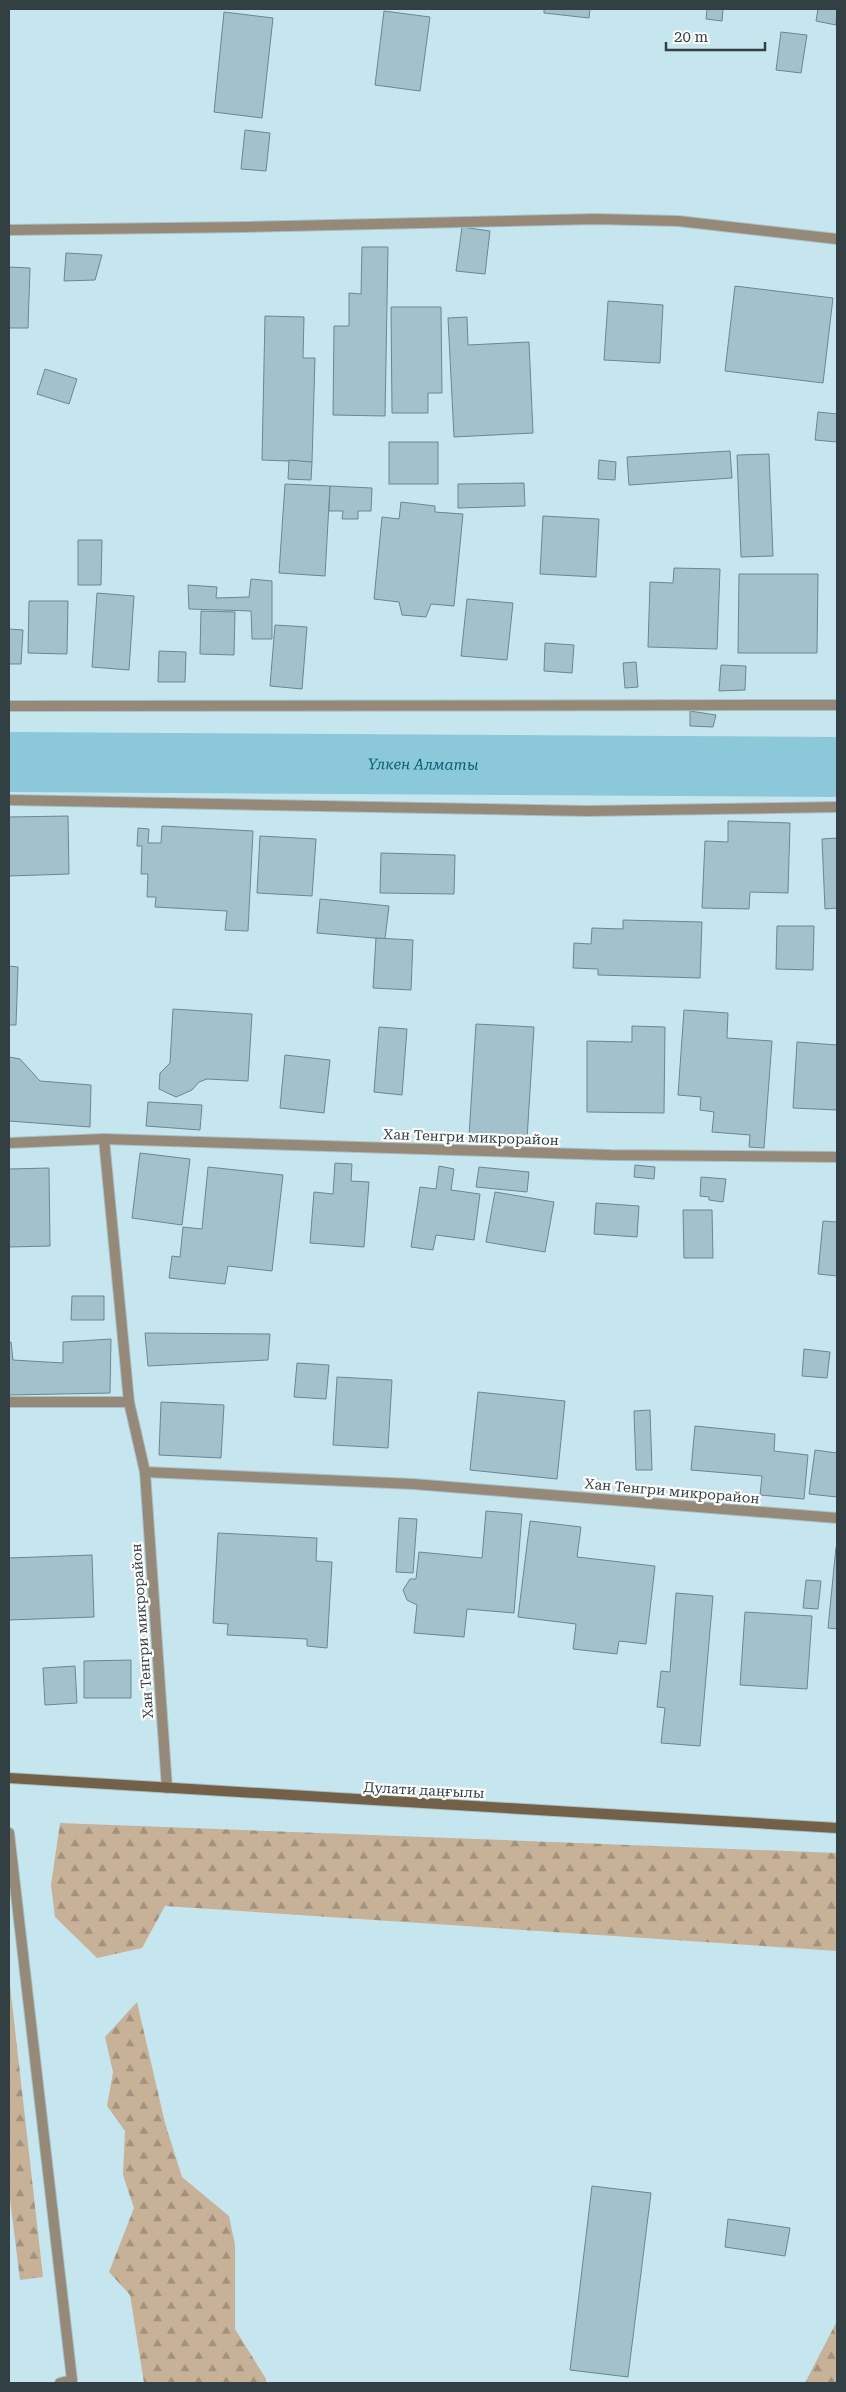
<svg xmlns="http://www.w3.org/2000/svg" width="846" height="2392" font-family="'Roboto Serif',serif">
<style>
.forest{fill:url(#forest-firs)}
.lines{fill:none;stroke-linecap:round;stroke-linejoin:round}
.river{stroke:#8ac8da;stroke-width:60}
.building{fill:#a2c1ca;stroke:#6a8790}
.lane-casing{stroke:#a5c1c9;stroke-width:12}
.street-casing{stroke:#a5c1c9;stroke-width:12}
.secondary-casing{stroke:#a5c1c9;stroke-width:12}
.lane{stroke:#978977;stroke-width:10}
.street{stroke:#978977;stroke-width:10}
.secondary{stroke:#746046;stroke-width:10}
.labels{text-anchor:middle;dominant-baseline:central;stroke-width:4.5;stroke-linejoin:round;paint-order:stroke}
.street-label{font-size:14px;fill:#323f43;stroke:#fff}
.water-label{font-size:15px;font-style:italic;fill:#076072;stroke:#fff}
</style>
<defs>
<pattern id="forest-firs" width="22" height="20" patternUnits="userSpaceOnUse" patternTransform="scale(1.25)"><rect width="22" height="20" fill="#c7b197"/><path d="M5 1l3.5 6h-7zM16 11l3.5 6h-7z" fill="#a2917d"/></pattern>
</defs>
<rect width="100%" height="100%" fill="#c6e6ef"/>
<g class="forest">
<path d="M 60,1823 L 837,1853 L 837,1951 L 165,1906 L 142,1948 L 97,1958 L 55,1917 L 51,1885 Z"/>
<path d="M 9,1976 L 43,2277 L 20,2280 L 9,2191 Z"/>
<path d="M 137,2002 L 165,2123 L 182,2177 L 229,2216 L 235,2245 L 235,2329 L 266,2379 L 266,2383 L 144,2383 L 130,2295 L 109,2272 L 134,2208 L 123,2175 L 125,2131 L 107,2106 L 113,2072 L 105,2037 Z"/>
<path d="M 837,2321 L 837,2383 L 805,2383 Z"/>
</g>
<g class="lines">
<path class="river" id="s1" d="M 9,762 L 837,767"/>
</g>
<g class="building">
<path d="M 544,9 L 590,9 L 589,18 L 544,13 Z"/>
<path d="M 707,9 L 723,9 L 722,21 L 706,19 Z"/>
<path d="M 818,9 L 837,9 L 836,25 L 816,21 Z"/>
<path d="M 384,11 L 430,17 L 420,91 L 375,85 Z"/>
<path d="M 224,12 L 273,18 L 262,118 L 214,112 Z"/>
<path d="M 781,32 L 807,35 L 801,73 L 776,70 Z"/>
<path d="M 245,130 L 270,133 L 266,171 L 241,169 Z"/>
<path d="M 462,227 L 490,231 L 485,274 L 456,271 Z"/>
<path d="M 362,247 L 388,247 L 385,416 L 333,415 L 334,326 L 349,326 L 349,293 L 361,294 Z"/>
<path d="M 66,253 L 102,255 L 95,280 L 64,281 Z"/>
<path d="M 9,267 L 30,268 L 28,328 L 9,328 Z"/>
<path d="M 735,286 L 833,298 L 823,383 L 725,371 Z"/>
<path d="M 608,301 L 663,305 L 660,363 L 604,360 Z"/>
<path d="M 391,307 L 441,307 L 442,393 L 428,393 L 428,413 L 392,413 Z"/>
<path d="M 265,316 L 304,317 L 303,358 L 315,358 L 312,462 L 262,460 Z"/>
<path d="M 467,317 L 468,345 L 529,342 L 533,433 L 454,437 L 448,318 Z"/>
<path d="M 45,369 L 77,379 L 69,404 L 37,394 Z"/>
<path d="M 818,412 L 837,414 L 837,442 L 815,440 Z"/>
<rect x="389" y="442" width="49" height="42"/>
<path d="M 730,451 L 732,478 L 629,485 L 627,457 Z"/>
<path d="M 769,454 L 773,556 L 741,557 L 737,455 Z"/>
<path d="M 289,460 L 312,462 L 311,480 L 288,479 Z"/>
<path d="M 599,460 L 616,462 L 615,480 L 598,479 Z"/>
<path d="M 524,483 L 525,506 L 458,508 L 458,484 Z"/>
<path d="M 285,484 L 330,486 L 325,576 L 279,573 Z"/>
<path d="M 330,486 L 372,488 L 371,511 L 358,511 L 358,519 L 342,519 L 343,511 L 329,511 Z"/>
<path d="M 401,502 L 435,506 L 435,512 L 463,514 L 454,606 L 431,604 L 426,617 L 402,615 L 399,602 L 374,599 L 382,517 L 399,519 Z"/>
<path d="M 543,516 L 599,519 L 596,577 L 540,574 Z"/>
<path d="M 78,540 L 102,540 L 101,585 L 78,585 Z"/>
<path d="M 674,568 L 720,569 L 717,649 L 648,647 L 650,582 L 673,583 Z"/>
<path d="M 739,574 L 818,574 L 817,653 L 738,653 Z"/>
<path d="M 251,579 L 272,581 L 272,639 L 252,639 L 251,611 L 189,609 L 188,585 L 217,587 L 216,598 L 249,597 Z"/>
<path d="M 97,593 L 134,596 L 129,670 L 92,667 Z"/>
<path d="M 467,599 L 513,603 L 507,660 L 461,656 Z"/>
<path d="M 29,601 L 68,601 L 67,654 L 28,653 Z"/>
<path d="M 201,611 L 235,612 L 234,655 L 200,654 Z"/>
<path d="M 275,625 L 307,627 L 302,689 L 270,686 Z"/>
<path d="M 9,629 L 23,630 L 21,664 L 9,664 Z"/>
<path d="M 545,643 L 574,645 L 572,673 L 544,671 Z"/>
<path d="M 159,651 L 186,652 L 185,682 L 158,682 Z"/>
<path d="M 636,662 L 638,687 L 625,688 L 623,663 Z"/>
<path d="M 721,665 L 746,666 L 745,690 L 719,691 Z"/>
<path d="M 690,711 L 716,715 L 713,727 L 690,726 Z"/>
<path d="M 68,816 L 69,874 L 9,876 L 9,817 Z"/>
<path d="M 728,821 L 790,823 L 788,893 L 750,892 L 749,909 L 702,908 L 705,841 L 728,842 Z"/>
<path d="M 162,826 L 253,831 L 248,931 L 225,930 L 227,911 L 155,907 L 156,897 L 147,897 L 148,874 L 141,874 L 142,846 L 137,846 L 138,828 L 149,829 L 148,843 L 161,843 Z"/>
<path d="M 260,836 L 316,839 L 312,896 L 257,893 Z"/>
<path d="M 837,838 L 837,908 L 825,909 L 822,839 Z"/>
<path d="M 381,853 L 455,855 L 454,894 L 380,893 Z"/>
<path d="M 320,899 L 389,906 L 385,939 L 317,933 Z"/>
<path d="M 623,920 L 702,922 L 700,978 L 598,975 L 598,969 L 573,968 L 574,943 L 591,944 L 592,928 L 623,929 Z"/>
<path d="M 777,926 L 814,926 L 813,970 L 776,969 Z"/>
<path d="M 376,938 L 413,940 L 411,990 L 373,988 Z"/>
<path d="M 9,966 L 18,967 L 16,1025 L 9,1025 Z"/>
<path d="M 173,1009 L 252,1014 L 248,1081 L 207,1079 L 199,1082 L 192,1090 L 176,1097 L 159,1089 L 160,1073 L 170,1063 Z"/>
<path d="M 684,1010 L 728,1013 L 727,1038 L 772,1041 L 764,1148 L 749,1147 L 750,1135 L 712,1132 L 714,1112 L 700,1110 L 701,1097 L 678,1095 Z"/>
<path d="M 476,1024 L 534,1027 L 527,1139 L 469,1136 Z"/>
<path d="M 632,1026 L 665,1027 L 664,1113 L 587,1112 L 587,1041 L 632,1042 Z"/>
<path d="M 379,1027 L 407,1029 L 402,1095 L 374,1092 Z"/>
<path d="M 797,1042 L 837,1045 L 837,1110 L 793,1108 Z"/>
<path d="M 285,1055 L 330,1060 L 324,1113 L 280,1108 Z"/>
<path d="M 9,1057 L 20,1059 L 40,1081 L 91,1085 L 90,1127 L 9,1121 Z"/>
<path d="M 148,1102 L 202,1105 L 200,1130 L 146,1126 Z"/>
<path d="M 140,1153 L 190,1159 L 182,1225 L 132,1218 Z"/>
<path d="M 335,1163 L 352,1164 L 351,1181 L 369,1182 L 364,1247 L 310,1243 L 314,1192 L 333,1194 Z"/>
<path d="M 635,1165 L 655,1167 L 654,1179 L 634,1177 Z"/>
<path d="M 439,1166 L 454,1169 L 451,1190 L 480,1194 L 474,1240 L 436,1235 L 433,1250 L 411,1247 L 420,1187 L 436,1189 Z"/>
<path d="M 208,1167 L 283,1175 L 272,1271 L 228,1266 L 225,1284 L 169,1278 L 172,1256 L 180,1257 L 183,1227 L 202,1229 Z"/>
<path d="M 479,1167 L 529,1172 L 527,1192 L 476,1187 Z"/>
<path d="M 49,1168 L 50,1246 L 9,1247 L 9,1169 Z"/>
<path d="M 701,1177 L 726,1179 L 723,1202 L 709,1200 L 709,1197 L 700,1196 Z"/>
<path d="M 495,1192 L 554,1202 L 545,1252 L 486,1242 Z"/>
<path d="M 596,1203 L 639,1206 L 637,1237 L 594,1234 Z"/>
<path d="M 683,1210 L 712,1210 L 713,1258 L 684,1258 Z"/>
<path d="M 823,1221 L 837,1222 L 837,1276 L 818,1274 Z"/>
<path d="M 72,1296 L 104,1296 L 104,1320 L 71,1320 Z"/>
<path d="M 145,1333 L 270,1334 L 268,1360 L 148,1366 Z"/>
<path d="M 111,1339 L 110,1393 L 9,1395 L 9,1342 L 11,1342 L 13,1360 L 63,1363 L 63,1342 Z"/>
<path d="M 804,1349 L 830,1352 L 827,1378 L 802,1376 Z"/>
<path d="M 297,1363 L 329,1365 L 326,1399 L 294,1397 Z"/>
<path d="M 337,1377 L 392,1380 L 388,1448 L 333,1445 Z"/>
<path d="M 478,1392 L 565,1401 L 557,1479 L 470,1470 Z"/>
<path d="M 161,1402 L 224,1405 L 221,1458 L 159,1455 Z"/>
<path d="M 650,1410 L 652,1470 L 636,1470 L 634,1411 Z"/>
<path d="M 695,1426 L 775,1434 L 774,1451 L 808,1455 L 804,1499 L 760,1495 L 762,1476 L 691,1470 Z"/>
<path d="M 815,1450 L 837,1453 L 837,1497 L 809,1494 Z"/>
<path d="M 486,1511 L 522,1514 L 514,1613 L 467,1609 L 464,1637 L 414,1633 L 417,1605 L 407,1600 L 403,1590 L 410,1579 L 416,1579 L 419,1552 L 482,1558 Z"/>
<path d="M 399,1518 L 417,1519 L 413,1573 L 396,1572 Z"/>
<path d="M 530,1521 L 581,1527 L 577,1557 L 655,1566 L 646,1644 L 619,1641 L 617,1654 L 573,1649 L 576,1624 L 518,1617 Z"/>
<path d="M 218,1533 L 317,1538 L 316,1561 L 332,1562 L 327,1648 L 307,1646 L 307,1639 L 227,1635 L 228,1624 L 213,1623 Z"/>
<path d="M 836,1547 L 837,1547 L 837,1629 L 828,1628 Z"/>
<path d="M 92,1555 L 94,1617 L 9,1620 L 9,1558 Z"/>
<path d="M 806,1580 L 821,1581 L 818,1609 L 803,1608 Z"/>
<path d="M 676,1593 L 713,1596 L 700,1746 L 661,1743 L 665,1708 L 657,1707 L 661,1671 L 670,1672 Z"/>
<path d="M 745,1612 L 812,1616 L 807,1689 L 740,1685 Z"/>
<path d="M 131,1660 L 131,1698 L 84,1698 L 84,1661 Z"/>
<path d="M 75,1666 L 77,1703 L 45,1705 L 43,1668 Z"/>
<path d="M 592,2186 L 651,2193 L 628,2377 L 570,2370 Z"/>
<path d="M 728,2219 L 790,2228 L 785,2256 L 725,2247 Z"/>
</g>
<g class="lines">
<defs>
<path id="lane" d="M 9,1833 L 72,2380 L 60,2383"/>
<g id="street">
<path d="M 9,230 L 246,227 L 595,219 L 678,221 L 837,239"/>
<path d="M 9,706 L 837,705"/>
<path d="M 9,800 L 587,811 L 837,807"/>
<path d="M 104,1139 L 129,1402 L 145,1472 L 167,1788"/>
<path d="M 9,1143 L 104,1139 L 610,1155 L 837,1157"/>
<path d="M 9,1402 L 129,1402"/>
<path d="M 145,1472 L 413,1484 L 837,1518"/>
</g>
<path id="secondary" d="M 9,1778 L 837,1828"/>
</defs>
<use href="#lane" class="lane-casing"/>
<use href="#street" class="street-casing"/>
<use href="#secondary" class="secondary-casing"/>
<use href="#lane" class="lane"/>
<use href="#street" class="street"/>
<use href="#secondary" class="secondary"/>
</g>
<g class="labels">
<g class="street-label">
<text transform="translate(471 1137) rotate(2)">Хан Тенгри микрорайон</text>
<text transform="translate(672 1491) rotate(5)">Хан Тенгри микрорайон</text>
<text transform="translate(142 1631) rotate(-94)">Хан Тенгри микрорайон</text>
<text transform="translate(424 1790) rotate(3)">Дулати даңғылы</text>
</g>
<g class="water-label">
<text stroke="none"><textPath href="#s1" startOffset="414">Үлкен Алматы</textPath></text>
</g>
</g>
<rect width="846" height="2392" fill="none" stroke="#323f43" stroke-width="20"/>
<path d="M666 42v8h99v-8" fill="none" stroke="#323f43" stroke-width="2.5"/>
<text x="674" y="42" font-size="15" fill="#323f43" stroke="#ffffff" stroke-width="4" paint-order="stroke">20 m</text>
</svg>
